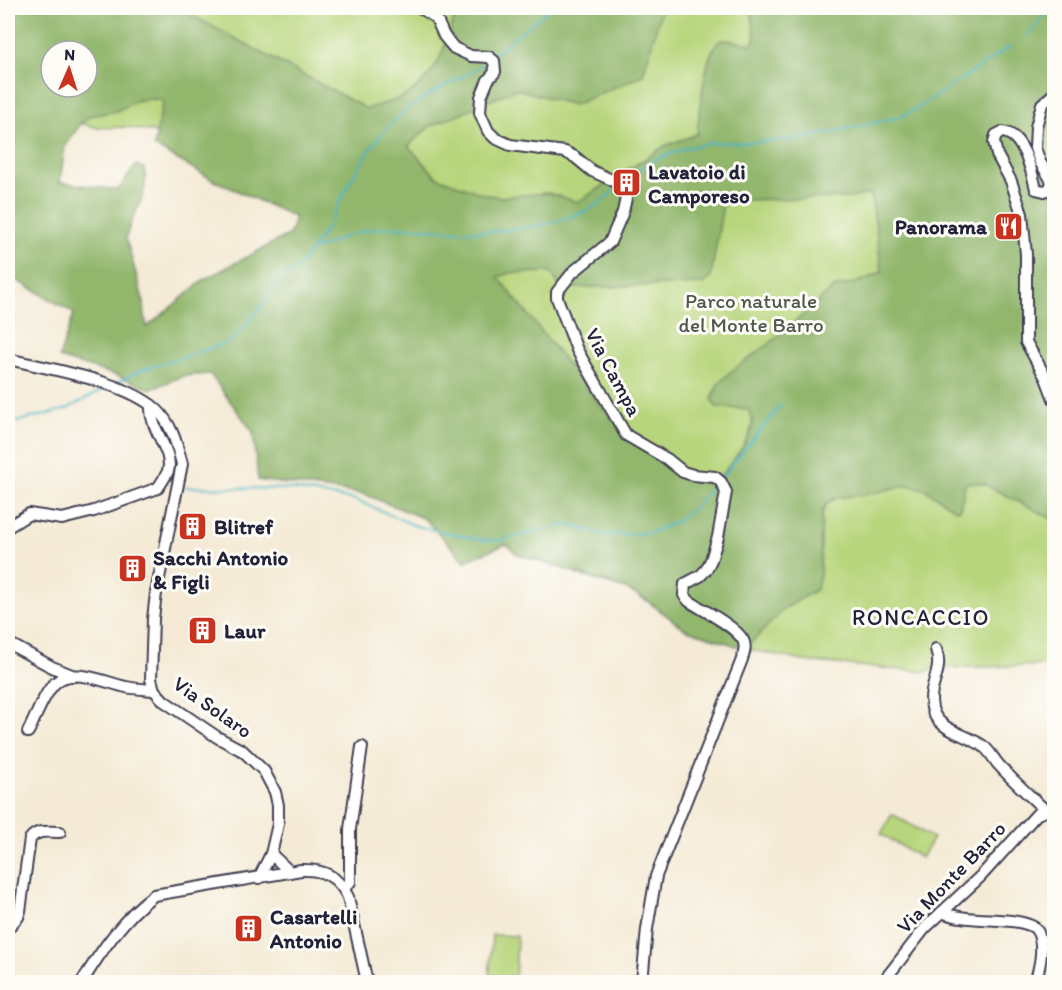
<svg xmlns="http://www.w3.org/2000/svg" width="1062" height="990" font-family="Itim,sans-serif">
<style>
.green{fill:#b7d57c;stroke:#6c7c5c;stroke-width:1.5;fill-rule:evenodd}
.forest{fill:#91b66c;stroke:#5a6c54;stroke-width:1.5;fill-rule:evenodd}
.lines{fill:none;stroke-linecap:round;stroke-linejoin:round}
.stream{stroke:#49b5c5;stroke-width:2}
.minor-casing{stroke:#424052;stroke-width:14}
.minor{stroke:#fff;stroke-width:10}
.labels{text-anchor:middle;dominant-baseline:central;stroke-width:6;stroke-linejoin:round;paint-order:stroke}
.poi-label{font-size:21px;font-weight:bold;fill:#22223b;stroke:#fdfcf7;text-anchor:start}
.park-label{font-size:21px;fill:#4f584e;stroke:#fdfcf7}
.street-label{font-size:21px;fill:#22223b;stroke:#fdfcf7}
.neighbourhood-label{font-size:22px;letter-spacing:1.5px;fill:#22223b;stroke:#fdfcf7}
</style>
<rect width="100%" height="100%" fill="#fdfcf7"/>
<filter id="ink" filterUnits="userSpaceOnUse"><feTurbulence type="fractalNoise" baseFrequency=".0167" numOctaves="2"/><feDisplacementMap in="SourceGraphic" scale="12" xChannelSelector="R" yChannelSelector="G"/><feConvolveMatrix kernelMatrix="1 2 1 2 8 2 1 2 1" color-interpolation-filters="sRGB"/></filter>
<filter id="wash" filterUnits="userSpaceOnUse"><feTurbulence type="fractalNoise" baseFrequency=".008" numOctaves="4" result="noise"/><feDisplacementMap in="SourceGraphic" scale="24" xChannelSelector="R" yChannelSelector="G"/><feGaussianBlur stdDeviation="1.35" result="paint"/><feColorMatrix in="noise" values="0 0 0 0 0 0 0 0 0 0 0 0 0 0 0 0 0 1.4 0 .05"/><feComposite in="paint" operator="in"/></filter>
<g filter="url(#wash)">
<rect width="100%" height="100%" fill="#f4ead5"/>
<g class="green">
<path d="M 8,8 L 1054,8 L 1054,665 L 939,668 L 926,672 L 803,661 L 740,647 L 685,629 L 646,600 L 626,589 L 575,574 L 346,225 L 213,180 L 168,140 L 153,132 L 127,127 L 98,128 L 76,122 L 8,27 ZM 51,51 L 87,51 L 87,87 L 51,87 Z"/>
<path d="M 892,814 L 933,838 L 921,858 L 881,834 Z"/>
<path d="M 492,935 L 517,936 L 515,982 L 489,982 Z"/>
</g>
<path class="forest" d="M 8,8 L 158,8 L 182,10 L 367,109 C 377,105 388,103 398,99 C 437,82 446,45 457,8 L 662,8 L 643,75 L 574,105 L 516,89 L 429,127 L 408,146 L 437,177 L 483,194 L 500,197 L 548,193 L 578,202 L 665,146 L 697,134 C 699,117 705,43 722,40 C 731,39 743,43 751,44 L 755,39 L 751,8 L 1054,8 L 1054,520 L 984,484 L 969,482 L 965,485 L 960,509 L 956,510 L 926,490 L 913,486 L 902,486 L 870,494 L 836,498 L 827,503 L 822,513 L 820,574 L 817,589 L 784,609 L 751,643 L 740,647 L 685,629 L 646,600 L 626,589 L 517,554 L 506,544 L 465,561 L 425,519 L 364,494 L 258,480 L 253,432 L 210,374 L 183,376 L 151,389 L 115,375 L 59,358 L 74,313 L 13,278 L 8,243 ZM 51,51 L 87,51 L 87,87 L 51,87 ZM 152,99 L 163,100 L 154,146 L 213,180 L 295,217 L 290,234 L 205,279 L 147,327 L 145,317 L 144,303 L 126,238 C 131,214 151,195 144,168 L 136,165 L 118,190 L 60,182 L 65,147 L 81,123 L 90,116 L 116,111 L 139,100 ZM 871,194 L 882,272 L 855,283 L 835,287 L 769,344 L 730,372 L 718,384 L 712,399 L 715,406 C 727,411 736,406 748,410 C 750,413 751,416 752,419 C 755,437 725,470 715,483 L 682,478 L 609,416 L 498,277 L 510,273 L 551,272 L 560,287 L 567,288 L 703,284 L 711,277 L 723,204 L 733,200 L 849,198 Z"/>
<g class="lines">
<g class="stream">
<path d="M 1028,36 L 1048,10 L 1053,8"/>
<path d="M 492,56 L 550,8"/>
<path d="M 622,183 L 654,160 L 686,148 L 711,143 L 758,142 L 805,138 L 900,117 L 920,107 L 1011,46"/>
<path d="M 331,220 C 352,175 378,126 422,99 C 443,86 466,77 486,62"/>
<path d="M 353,234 C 388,222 423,229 459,231 C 502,233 557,227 595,206 C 603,202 609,194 616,189"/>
<path d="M 315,249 L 348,236"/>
<path d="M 116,383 L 142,370 L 230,342 L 249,322 L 282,279 L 298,268 L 329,225"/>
<path d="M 8,424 L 67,409 L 106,388"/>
<path d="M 722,477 L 781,405"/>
<path d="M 185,487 L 290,489 L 356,500 L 416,526 L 482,540 L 498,541 L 565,525 L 607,535 L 650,533 L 678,521 L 694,507 L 716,483"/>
</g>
</g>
</g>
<g filter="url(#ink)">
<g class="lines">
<defs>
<g id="minor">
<path d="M 421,8 L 436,18 L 444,36 L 454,48 L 471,56 L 489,57 L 494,61 L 495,72 L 488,80 L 481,97 L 480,113 L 488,131 L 495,138 L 510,145 L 565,152 L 575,157 L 592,171 L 616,182 L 622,188 L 626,198 L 623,212 L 610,242 L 573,272 L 557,292 L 557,298 L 577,350 L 626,435 L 667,459 L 683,472 L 693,475 L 715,477 L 721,482 L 726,492 L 718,537 L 711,560 L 706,570 L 700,576 L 685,584 L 684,595 L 689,601 C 703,610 735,626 743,640 C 747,647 743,656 741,662 L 656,876 L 647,929 L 642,982"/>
<path d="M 1054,94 L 1042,104 L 1036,127 L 1035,148 L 1040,162 L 1052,181 L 1050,189 L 1044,191 L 1036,189 C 1032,172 1023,133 1002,132 L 996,135 L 994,142 L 997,155 L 1011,181 L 1022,214 L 1026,254 L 1026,342 L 1046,378 L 1054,399"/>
<path d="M 8,359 C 49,369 126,381 157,410 C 172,424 177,445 182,464 L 156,593 L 153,619 L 151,679 L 154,690 L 164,701 L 217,737 L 243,751 L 264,771 L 275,792 L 278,805 L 278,824 L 271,854"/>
<path d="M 8,527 L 29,514 L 62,519 L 94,511 L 158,488 C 161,483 166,476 168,471 C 174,451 149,430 151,405"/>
<path d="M 8,643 L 52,667 L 74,676"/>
<path d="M 936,649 C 944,673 927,685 932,708 C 937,731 967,734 983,746 C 989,750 993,758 998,764 C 1012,780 1029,795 1045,810"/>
<path d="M 28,732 C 35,719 44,693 55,683 C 73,666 106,683 126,687 C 135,689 145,689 154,690"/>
<path d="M 259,878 L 271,854 L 290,872"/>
<path d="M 344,888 L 350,882 L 350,829 L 362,747"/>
<path d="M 942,912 C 969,924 1017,915 1035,928 C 1046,941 1040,967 1035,982"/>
<path d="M 8,928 L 18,917 L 20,911 L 30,839 C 38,829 48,832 60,832"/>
<path d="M 82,982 C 101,951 124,917 154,895 L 301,870 C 323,869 338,876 348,897 L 367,982"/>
<path d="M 883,982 L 925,928 L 981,876 L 1037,814 L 1054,808"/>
</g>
</defs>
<use href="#minor" class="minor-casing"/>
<use href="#minor" class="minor"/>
</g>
</g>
<defs>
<symbol id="building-square" viewBox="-11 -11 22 22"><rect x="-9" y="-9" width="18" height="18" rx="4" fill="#c8321e" stroke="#fdfcf7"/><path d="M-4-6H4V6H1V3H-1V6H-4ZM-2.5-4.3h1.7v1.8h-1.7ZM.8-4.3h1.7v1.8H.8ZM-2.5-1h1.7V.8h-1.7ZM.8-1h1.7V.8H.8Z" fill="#fff"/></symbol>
<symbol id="restaurant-square" viewBox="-11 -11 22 22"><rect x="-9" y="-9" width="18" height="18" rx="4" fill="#c8321e" stroke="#fdfcf7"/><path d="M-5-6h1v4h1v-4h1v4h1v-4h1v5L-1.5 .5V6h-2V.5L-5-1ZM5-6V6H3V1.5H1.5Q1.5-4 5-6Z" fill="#fff"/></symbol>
</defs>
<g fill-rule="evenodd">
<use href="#building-square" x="610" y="166" width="33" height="33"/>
<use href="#restaurant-square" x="992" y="210" width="33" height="33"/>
<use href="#building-square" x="176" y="510" width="33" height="33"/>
<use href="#building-square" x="116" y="552" width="33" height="33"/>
<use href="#building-square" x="186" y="614" width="33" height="33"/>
<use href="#building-square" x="232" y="912" width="33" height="33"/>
</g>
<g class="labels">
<g class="poi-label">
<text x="648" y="171">Lavatoio di<tspan x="648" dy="24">Camporeso</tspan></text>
<text x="987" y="226" text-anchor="end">Panorama</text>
<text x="214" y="526">Blitref</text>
<text x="153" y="557">Sacchi Antonio<tspan x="153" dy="24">&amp; Figli</tspan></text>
<text x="224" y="630">Laur</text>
<text x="270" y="916">Casartelli<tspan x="270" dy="24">Antonio</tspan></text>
</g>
<g class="park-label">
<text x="751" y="300">Parco naturale<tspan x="751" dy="24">del Monte Barro</tspan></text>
</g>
<g class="street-label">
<text transform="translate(614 372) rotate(62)">Via Campa</text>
<text transform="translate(213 707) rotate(35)">Via Solaro</text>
<text transform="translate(951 877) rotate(-46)">Via Monte Barro</text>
</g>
<g class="neighbourhood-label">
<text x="921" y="617">RONCACCIO</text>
</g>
</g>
<rect width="1062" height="990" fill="none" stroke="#fdfcf7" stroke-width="30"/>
<g transform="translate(69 69) rotate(3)"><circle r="28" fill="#fdfcf7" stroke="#a5a5ac" stroke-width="1.5"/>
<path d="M0-4.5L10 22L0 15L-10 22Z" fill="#c8321e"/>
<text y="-9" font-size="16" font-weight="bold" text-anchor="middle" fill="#22223b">N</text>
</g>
</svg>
